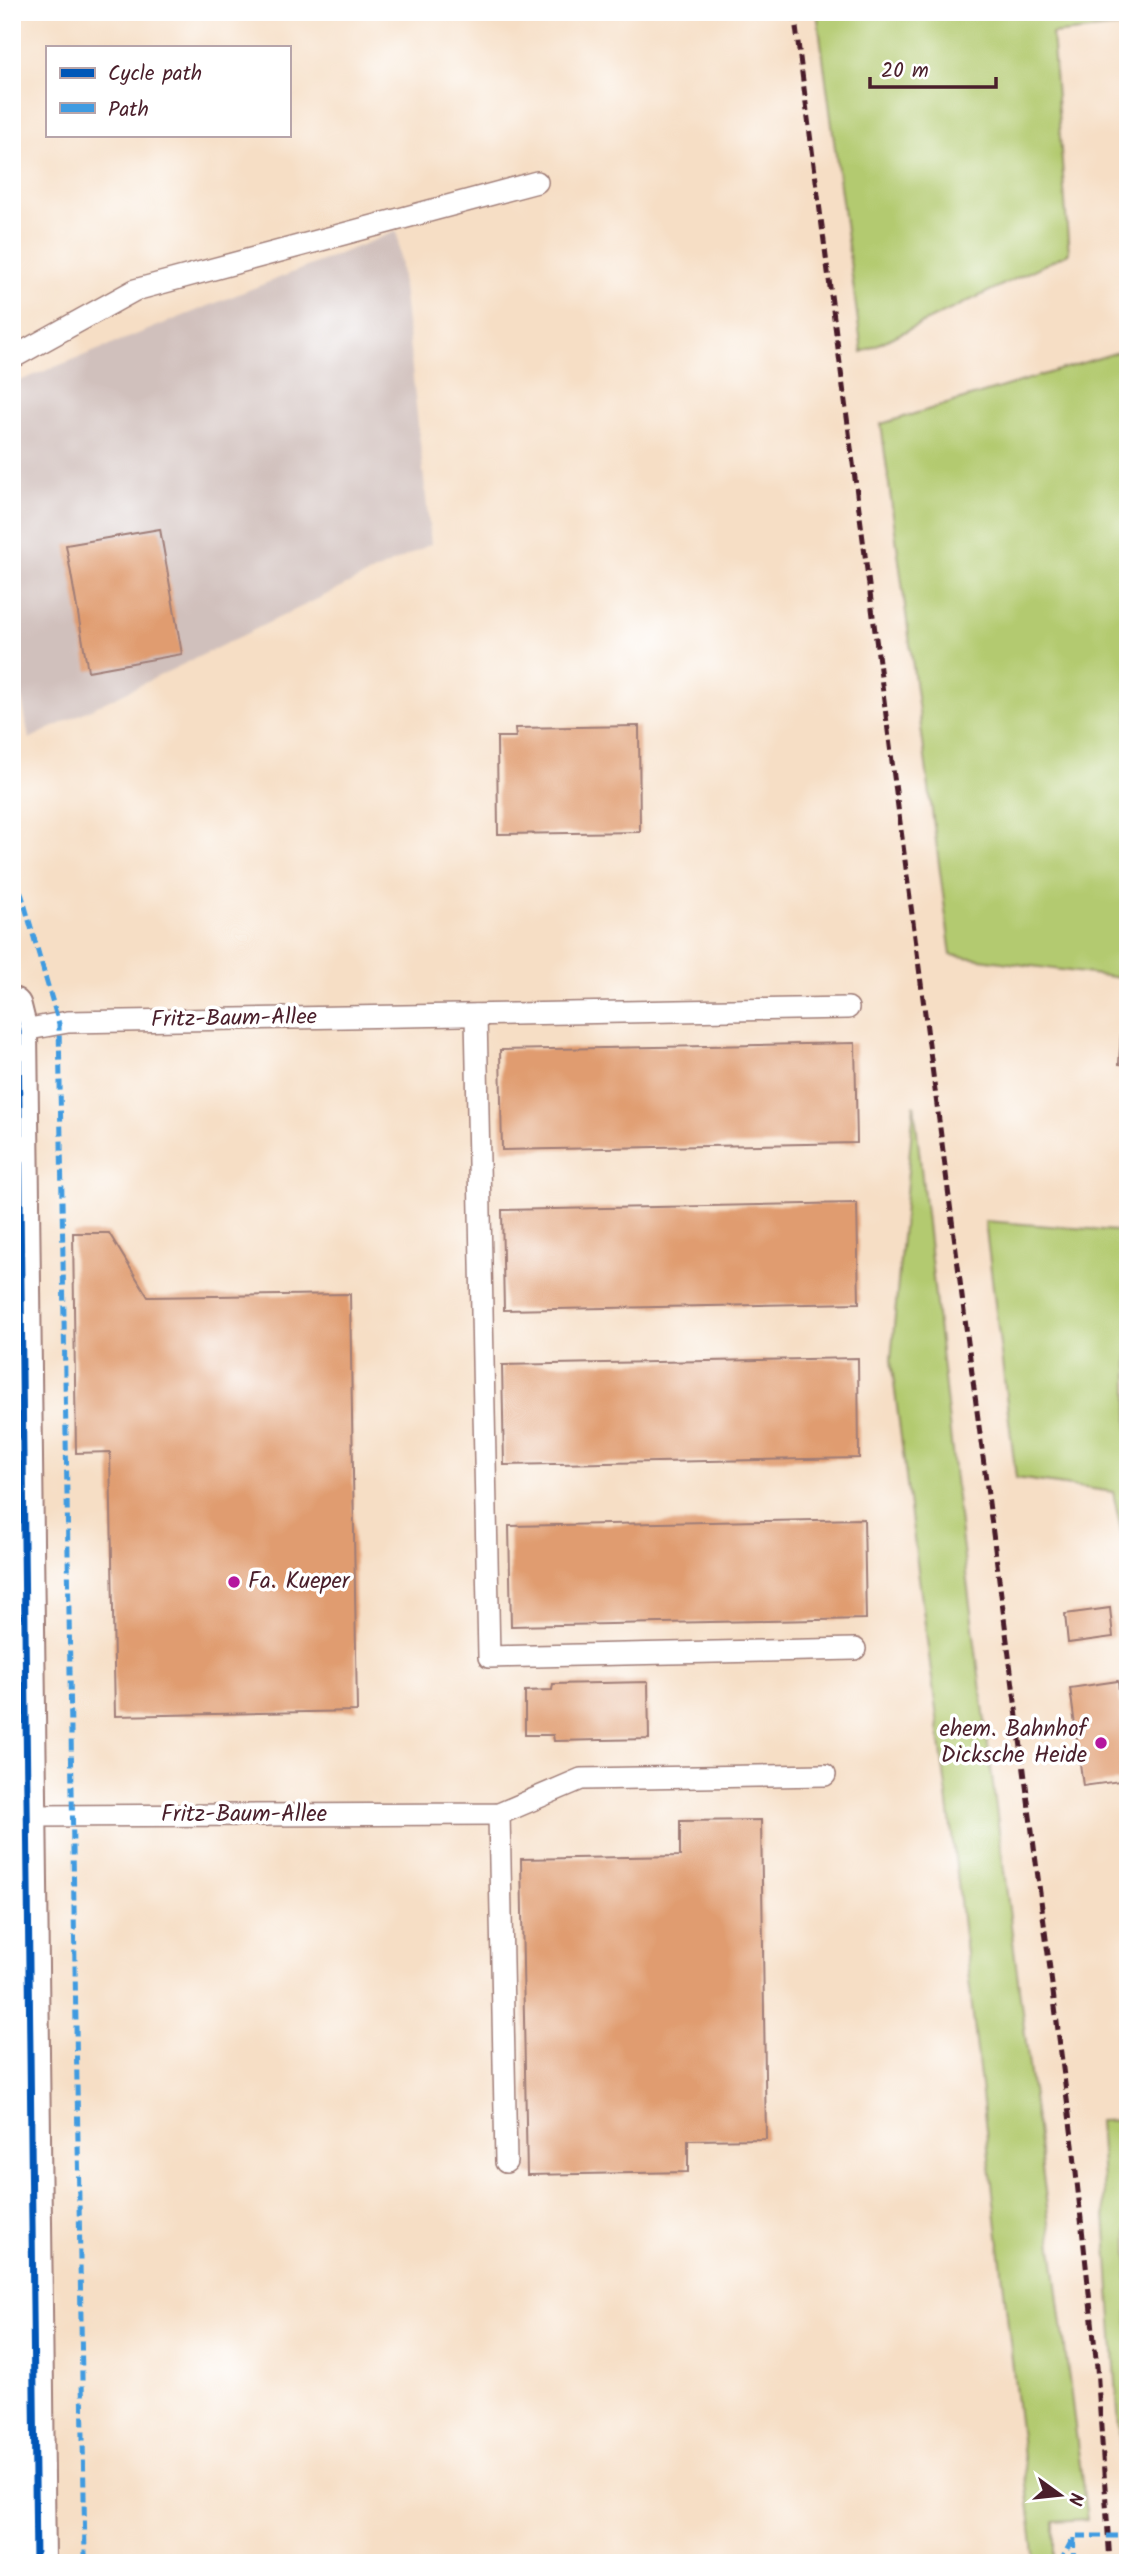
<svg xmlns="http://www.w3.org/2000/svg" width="1140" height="2575" font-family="Kalam,sans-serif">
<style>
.industrial{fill:#d0c0bc}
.green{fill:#b3ca6f;stroke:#7e744d;stroke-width:2}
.building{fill:#e09c70}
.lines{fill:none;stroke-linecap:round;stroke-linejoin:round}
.lane-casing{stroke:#a07e78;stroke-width:24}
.street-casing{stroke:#a07e78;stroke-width:42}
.lane{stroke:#fff;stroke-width:21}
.street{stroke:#fff;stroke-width:38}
.rail{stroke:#4a1f2b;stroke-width:5;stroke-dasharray:10 5;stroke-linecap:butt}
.quiet{stroke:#409be1;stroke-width:5;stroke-dasharray:10 5;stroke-linecap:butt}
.cycleway-casing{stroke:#fff;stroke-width:11}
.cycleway{stroke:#0057b8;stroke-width:7}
.poi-dot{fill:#b5179e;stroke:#fff;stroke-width:2.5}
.labels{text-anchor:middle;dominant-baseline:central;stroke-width:7;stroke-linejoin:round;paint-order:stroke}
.street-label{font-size:23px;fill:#4a1f2b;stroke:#fff}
.poi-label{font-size:23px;fill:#4a1f2b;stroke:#fff;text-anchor:start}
</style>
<rect width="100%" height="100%" fill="#fff"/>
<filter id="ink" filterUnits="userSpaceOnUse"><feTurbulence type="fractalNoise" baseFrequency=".0143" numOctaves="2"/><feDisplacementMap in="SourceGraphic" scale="14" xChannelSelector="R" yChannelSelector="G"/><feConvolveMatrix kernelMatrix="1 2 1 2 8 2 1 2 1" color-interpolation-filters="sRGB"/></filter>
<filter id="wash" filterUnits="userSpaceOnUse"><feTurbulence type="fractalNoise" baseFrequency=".00686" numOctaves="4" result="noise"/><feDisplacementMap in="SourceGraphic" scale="28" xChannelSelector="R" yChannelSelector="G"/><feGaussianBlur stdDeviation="1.57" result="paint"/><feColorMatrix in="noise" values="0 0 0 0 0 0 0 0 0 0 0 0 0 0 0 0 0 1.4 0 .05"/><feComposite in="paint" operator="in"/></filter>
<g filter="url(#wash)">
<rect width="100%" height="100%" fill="#f6dec5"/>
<path class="industrial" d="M 397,231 L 431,544 L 29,739 L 12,642 L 12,384 Z"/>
<g class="green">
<path d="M 817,12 L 1128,12 L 1128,26 L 1052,34 L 1069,253 L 862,352 Z"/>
<path d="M 1128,349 L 1128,979 L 951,955 L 881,424 Z"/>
<path d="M 914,1104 L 961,1534 L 1087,2520 L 1054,2522 L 1054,2559 L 1050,2563 L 1035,2563 L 957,1874 L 891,1360 Z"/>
<path d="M 985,1221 L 1128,1232 L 1128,1563 L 1113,1492 L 1016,1478 Z"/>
<path d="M 1128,2120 L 1128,2521 L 1125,2520 L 1099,2121 Z"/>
</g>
<g id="blocks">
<g class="building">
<path d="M 160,529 L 182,654 L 88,671 L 66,545 Z"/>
<path d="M 639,726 L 640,832 L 498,834 L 497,737 L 516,737 L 515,728 Z"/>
<path d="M 1121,1031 L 1128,1032 L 1128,1065 L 1119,1064 Z"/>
<path d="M 855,1043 L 857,1143 L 502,1150 L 500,1050 Z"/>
<path d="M 857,1203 L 859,1303 L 504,1310 L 502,1210 Z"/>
<path d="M 73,1233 L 109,1233 L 148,1297 L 350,1294 L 357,1711 L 115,1716 L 110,1452 L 76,1453 Z"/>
<path d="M 858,1358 L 859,1458 L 504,1465 L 502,1365 Z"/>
<path d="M 864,1519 L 866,1619 L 511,1626 L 509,1526 Z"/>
<path d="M 1110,1608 L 1113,1637 L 1068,1643 L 1065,1614 Z"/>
<path d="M 1118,1681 L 1128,1780 L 1083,1786 L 1070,1688 Z"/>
<path d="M 648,1682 L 649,1739 L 554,1741 L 553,1735 L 525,1735 L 525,1691 L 552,1690 L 553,1684 Z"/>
<path d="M 761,1820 L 766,2139 L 688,2140 L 688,2172 L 527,2175 L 521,1859 L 680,1856 L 680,1821 Z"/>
</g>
</g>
</g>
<g filter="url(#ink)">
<use href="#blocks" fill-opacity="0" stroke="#a07e78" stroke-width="2"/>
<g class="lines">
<defs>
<g id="lane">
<path d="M 12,358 L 135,290 L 537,182"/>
<path d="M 476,1015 L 489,1657 L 855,1649"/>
<path d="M 18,1031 L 68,1022 L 848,1008"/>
<path d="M 499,1814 L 506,2162"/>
<path d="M 27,1816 L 499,1814 L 581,1779 L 825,1775"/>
</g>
<path id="street" d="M 12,1007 L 18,1031 L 36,2563"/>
</defs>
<use href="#lane" class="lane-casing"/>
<use href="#street" class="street-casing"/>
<use href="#lane" class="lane"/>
<use href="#street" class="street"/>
<path class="rail" d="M 794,12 L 1073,2145 L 1097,2367 L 1110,2563"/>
<g class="quiet">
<path d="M 12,832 L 15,872 L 59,1024 L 85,2555 L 93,2563"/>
<path d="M 1060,2563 L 1072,2540"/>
<path d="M 1073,2563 L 1074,2536 L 1128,2536"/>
</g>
<defs>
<path id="cycleway" d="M 12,1007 L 18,1031 L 36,2563"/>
</defs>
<use href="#cycleway" class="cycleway-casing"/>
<use href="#cycleway" class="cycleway"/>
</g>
</g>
<g class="poi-dot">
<circle cx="234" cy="1582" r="7"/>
<circle cx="1101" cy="1743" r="7"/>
</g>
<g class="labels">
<g class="street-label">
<text transform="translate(234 1019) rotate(-1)">Fritz-Baum-Allee</text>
<text x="244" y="1815">Fritz-Baum-Allee</text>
</g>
<g class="poi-label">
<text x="248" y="1582">Fa. Kueper</text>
<text x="1087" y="1730" text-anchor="end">ehem. Bahnhof<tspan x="1087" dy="26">Dicksche Heide</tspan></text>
</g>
</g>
<rect width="1140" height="2575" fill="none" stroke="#fff" stroke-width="42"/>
<rect x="46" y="46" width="245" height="91" fill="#ffffff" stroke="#b7a5aa" stroke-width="2"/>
<rect x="60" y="68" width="35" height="10" fill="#0057b8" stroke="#b7a5aa" stroke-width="2"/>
<text x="108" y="80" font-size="21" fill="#4a1f2b">Cycle path</text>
<rect x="60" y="103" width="35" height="10" fill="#409be1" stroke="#b7a5aa" stroke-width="2"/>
<text x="108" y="116" font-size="21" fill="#4a1f2b">Path</text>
<g transform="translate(1060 2495) rotate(105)" stroke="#ffffff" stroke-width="5" paint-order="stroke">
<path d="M0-5L12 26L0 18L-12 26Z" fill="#4a1f2b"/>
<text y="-10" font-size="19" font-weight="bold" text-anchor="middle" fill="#4a1f2b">N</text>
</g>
<path d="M870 77v10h126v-10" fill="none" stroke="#4a1f2b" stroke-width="3.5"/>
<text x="881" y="77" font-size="21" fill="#4a1f2b" stroke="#ffffff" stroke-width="5" paint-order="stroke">20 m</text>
</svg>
